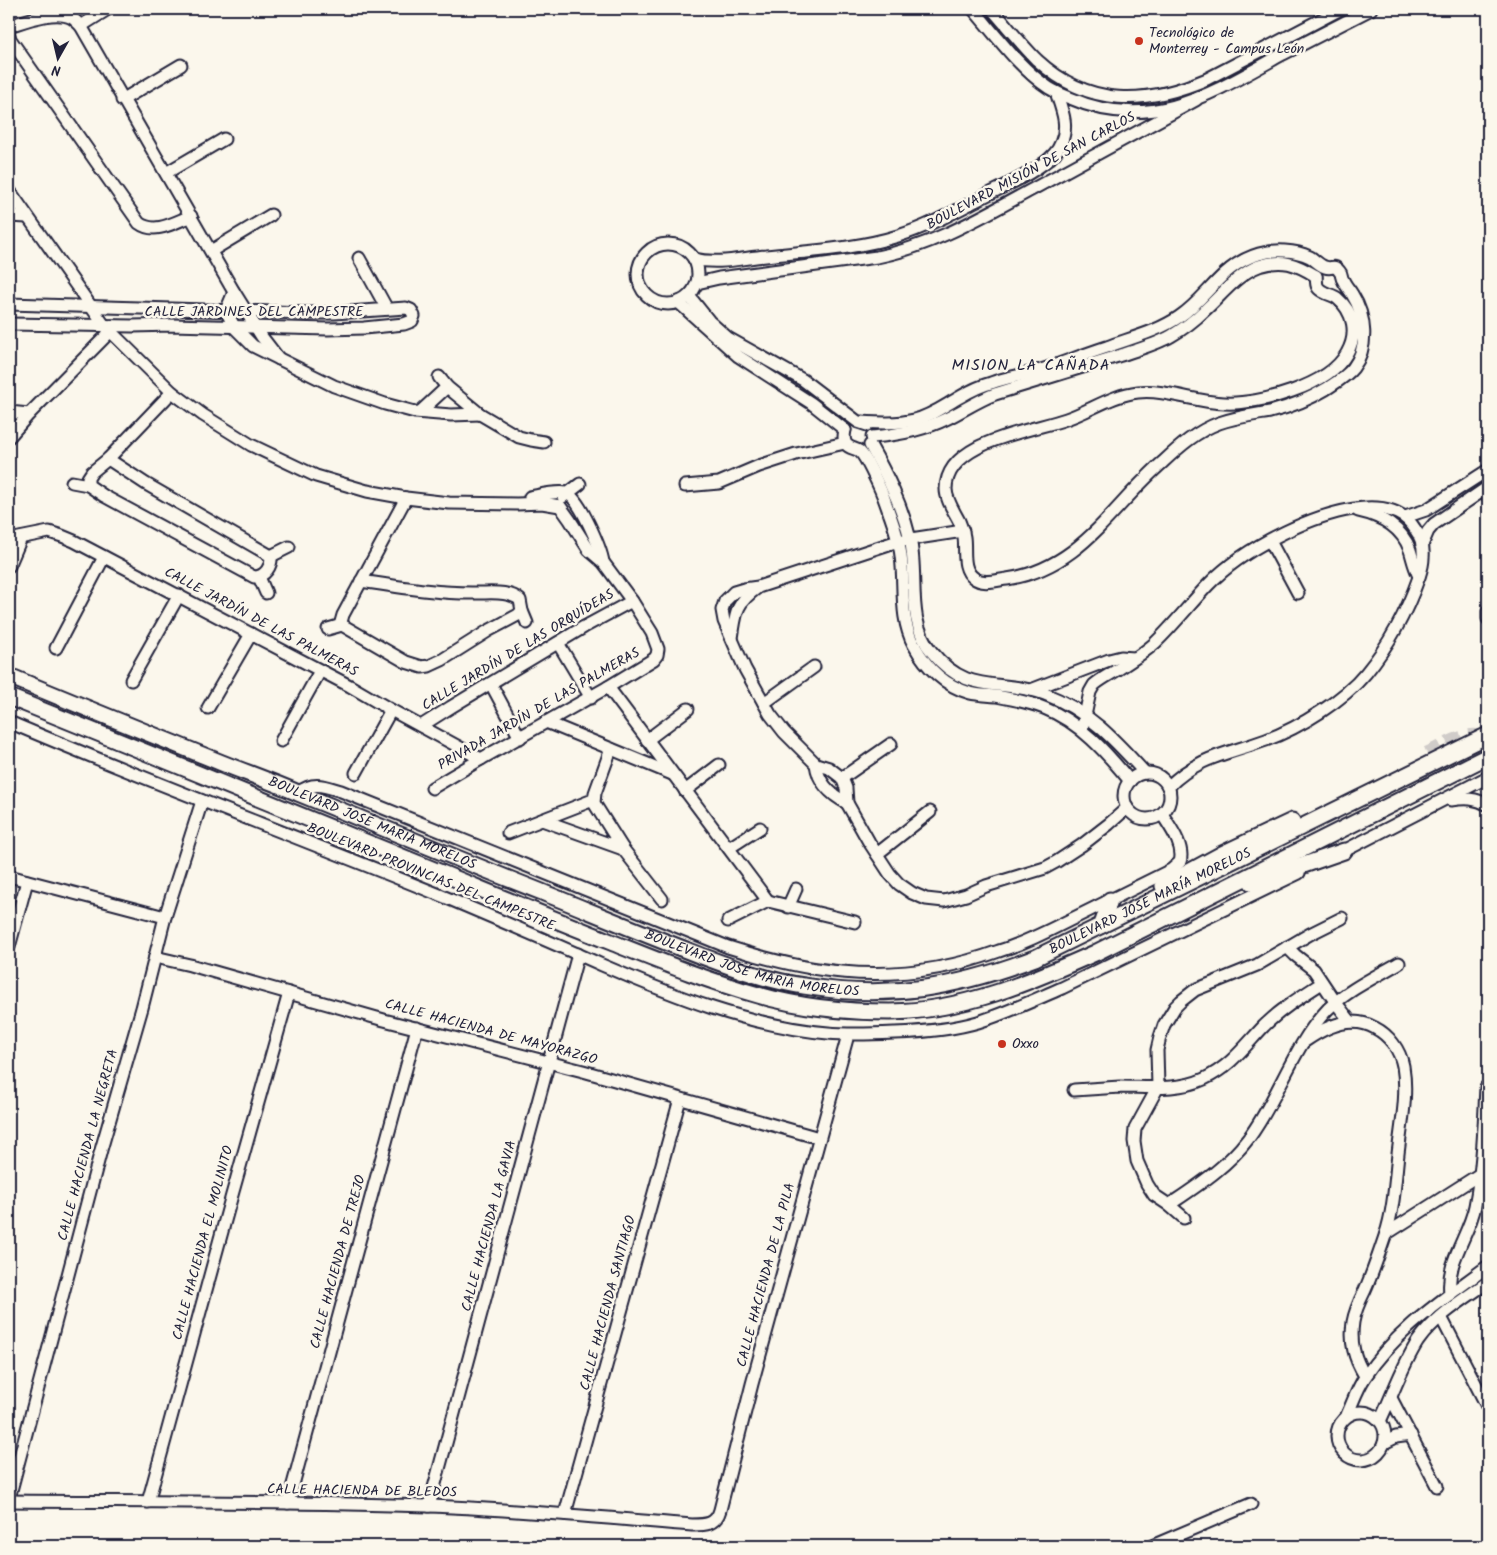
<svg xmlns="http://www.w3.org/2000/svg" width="1497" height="1555" font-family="Kalam,sans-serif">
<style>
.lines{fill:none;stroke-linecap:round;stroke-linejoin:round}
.major-tunnel{stroke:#d0ccc9;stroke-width:15;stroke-dasharray:15 8;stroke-linecap:butt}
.minor-casing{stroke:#22223b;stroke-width:15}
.major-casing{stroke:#22223b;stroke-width:19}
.minor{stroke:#fbf7ec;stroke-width:11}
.major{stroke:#fbf7ec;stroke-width:15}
.poi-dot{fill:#c8321e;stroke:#fbf7ec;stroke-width:2}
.labels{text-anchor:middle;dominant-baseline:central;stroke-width:5;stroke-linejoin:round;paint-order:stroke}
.poi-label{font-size:14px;fill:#22223b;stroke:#fbf7ec;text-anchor:start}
.street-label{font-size:14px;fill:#22223b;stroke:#fbf7ec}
.quarter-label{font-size:16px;letter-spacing:1px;fill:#22223b;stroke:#fbf7ec}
</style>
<rect width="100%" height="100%" fill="#fbf7ec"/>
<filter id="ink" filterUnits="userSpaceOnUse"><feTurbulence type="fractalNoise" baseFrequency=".02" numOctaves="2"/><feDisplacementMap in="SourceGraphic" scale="10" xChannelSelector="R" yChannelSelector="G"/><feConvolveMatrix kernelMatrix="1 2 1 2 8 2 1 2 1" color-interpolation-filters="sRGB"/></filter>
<g filter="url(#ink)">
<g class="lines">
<path class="major-tunnel" d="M 1427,754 C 1441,748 1468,731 1482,738 L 1488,750"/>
<defs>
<g id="minor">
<path d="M 973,9 C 996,35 1020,69 1049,88 C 1055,92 1063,95 1070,98 C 1151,134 1213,93 1283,54 C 1312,39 1342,24 1371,9"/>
<path d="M 992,9 C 1007,26 1021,44 1037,60 C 1089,108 1146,105 1207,79 L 1341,9"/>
<path d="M 9,26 C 25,21 56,9 72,18 C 75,20 78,23 81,26 L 234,292 L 262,337 L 279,359"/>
<path d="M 81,26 L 108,9"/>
<path d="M 9,35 L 10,39 L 139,223 C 155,235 175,222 191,216"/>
<path d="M 122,100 L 181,65"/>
<path d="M 166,173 L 224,139"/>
<path d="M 9,190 L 104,325 L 172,392 L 203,415 L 251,445 L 316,476 L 367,491 L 406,498 L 449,503 L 517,504 L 542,503 L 560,506 L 570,520 L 589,550 L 603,562 L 632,601 L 652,633 L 658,649 L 657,655 L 654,659 L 608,687 L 481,759 L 432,788"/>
<path d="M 9,216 L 27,217"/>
<circle cx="668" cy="274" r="30"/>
<path d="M 211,251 L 271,215"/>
<path d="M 359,258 L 387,309"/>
<path d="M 694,259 C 718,265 742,258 766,256 C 809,251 856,249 898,236 C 927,227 954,212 981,198 C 1002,187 1025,178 1044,163 C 1051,158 1058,151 1061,143 C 1069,125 1062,110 1056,92"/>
<path d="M 697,283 L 719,278 L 877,257 C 933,246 983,216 1033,189 C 1087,159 1142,130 1196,100"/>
<path d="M 234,292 L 226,311 L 235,328 L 253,346 L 334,386 L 385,404 L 415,412 L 451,415 L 480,414"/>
<path d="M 689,296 L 709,321 L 728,338 L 803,380 L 858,422 L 867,425"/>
<path d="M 678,302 L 738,356 L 811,403 L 845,430"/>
<path d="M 9,304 L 307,313 L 334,313 L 406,308 L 411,310 L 414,316 L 412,321 L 404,324 L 364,328 L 328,329 L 171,325 L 133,326 L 9,324"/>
<path d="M 439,377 L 447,387 L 480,414 L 519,437 L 531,440 L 544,442"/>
<path d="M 172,392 L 108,459 L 92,472 L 88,478 L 88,485 L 104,496 L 254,577 C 265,577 272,566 271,556"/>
<path d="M 9,412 L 29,414"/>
<path d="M 420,412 L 447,387"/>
<path d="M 862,422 C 879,423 897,424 914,420 C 931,416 944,406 960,397 C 970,391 980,386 991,383 C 1007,377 1025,375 1041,370 C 1063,363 1085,354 1107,347 C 1131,338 1157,332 1179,317 C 1209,297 1221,265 1259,254 C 1275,249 1295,250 1310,257 C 1315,260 1319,265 1325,267 C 1333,270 1333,263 1340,272 C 1342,274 1341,278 1343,280 C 1345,285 1349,289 1352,294 C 1366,316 1369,347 1353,368 C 1346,377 1335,383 1326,389 C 1308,400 1290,407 1270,412 C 1253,415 1236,417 1219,423 C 1197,431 1180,446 1163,462 C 1111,507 1081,568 1007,579 C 997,580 983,585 974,578 C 961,569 966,550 964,537 C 963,531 961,526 959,521 C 954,511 946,500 946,489 C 946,441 1032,431 1066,419 C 1090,411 1112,395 1138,392 C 1165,389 1196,402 1224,403 C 1259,405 1329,386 1347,353 C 1358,334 1354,312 1337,298 C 1333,295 1326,294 1322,291 C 1315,287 1317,283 1316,276"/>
<path d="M 845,430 C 844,435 843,439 846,444 C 850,449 855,448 859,451 C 866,456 882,492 885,501 C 891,518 899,537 901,556 C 905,585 899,618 914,645 C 926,667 945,686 970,693 C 978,695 987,695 996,696 C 1012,699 1029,702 1044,708 C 1080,722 1106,752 1130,781"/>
<path d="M 9,437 L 29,414 L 110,332"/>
<path d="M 872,437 C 899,435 924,430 948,418 C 964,410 979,400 995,394 C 1036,381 1077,369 1118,356 C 1136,350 1155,345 1171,336 C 1183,329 1194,321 1204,311 C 1221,296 1237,274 1259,266 C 1283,258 1296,264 1316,276"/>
<path d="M 870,445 C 887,475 902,505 910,539 C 919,576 905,620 932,652 C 967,696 1000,678 1045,694 C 1088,710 1115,740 1145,773"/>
<path d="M 108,459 L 146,484 L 271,556"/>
<path d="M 72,482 L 88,485"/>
<path d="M 685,486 L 719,483 L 759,466 L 796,454 L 845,443"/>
<path d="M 530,497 C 541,495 555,491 566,493 C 579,496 601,549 603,562"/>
<path d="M 563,497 L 580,484"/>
<path d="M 1358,511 C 1381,516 1402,528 1410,550 C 1413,559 1414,567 1419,576"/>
<path d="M 1405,517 L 1426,510 L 1488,470"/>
<path d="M 963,531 L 898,541 L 758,587 L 744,589 L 734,592 L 725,601 L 722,610 L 724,621 L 745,669 L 770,714 L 784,732 L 816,764 L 829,768 L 842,778 L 846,788 L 847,803 L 869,842 L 890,874 L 899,884 L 912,893 L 926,899 L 944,901 L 966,895 L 986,886 L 1045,868 L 1056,862 L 1082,845 L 1109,824 L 1127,808"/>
<path d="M 9,540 L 49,532 L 62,536 L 74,541 L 350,686 L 391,710 L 481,759"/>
<path d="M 1270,541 L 1298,593"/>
<path d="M 1422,545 L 1428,531 L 1434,524 L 1488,487"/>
<path d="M 271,556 L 289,547"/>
<path d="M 9,566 L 21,538"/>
<path d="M 259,577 L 266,593"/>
<path d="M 361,581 C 400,587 440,594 479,593 C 492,593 510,591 520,600 L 522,611 L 527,623"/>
<path d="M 1488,611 L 1488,619"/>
<path d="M 342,625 L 406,662 L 422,667 L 429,666 L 442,660 L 488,631 L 518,615 L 522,611"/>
<path d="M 342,625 L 341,622 L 343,615 L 406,498"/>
<path d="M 328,629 L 342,625"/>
<path d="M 732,638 C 736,613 735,604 757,588"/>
<path d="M 558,643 L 591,698"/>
<path d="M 56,648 L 104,557"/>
<path d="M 131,680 L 179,595"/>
<path d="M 491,684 L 520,738"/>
<path d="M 608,687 L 768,901"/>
<path d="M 1031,690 L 1109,660 L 1121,657 L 1134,658"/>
<path d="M 764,703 L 814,667"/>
<path d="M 208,708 L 251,634"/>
<path d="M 9,722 C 154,784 301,838 447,898 C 499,920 551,942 602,965 C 674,996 749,1026 828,1033 C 850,1035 872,1034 895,1033 C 923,1032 951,1030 978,1022 C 1007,1013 1034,1000 1062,988 L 1299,873"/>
<path d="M 546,722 L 672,774"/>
<path d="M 421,726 L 451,707 L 584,627 L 632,601"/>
<path d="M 1082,730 L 1090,692 L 1094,685 C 1101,679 1109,675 1117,670 C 1128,663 1145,652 1155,643 C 1174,625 1190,604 1208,585 C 1229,563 1258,545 1285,532 C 1318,516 1390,488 1415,529 C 1421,537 1424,548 1423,558 C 1423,565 1421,571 1419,577 C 1407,611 1389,645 1366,673 C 1344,700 1299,728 1266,740 C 1228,754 1199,756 1168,787"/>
<path d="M 647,740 L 688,709"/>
<path d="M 281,741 L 320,671"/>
<path d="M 611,749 L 595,793 L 594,803 L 623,849 L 662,899"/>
<path d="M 816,764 C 818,782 831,795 847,803"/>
<path d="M 356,773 L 391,710"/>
<circle cx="1147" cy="796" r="23"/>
<path d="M 842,778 L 891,744"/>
<path d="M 685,791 L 719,765"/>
<path d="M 298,793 C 313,781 324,786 341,791 L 728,947 C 766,959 803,969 842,972 C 895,977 950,969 999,951 C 1025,943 1048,931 1072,919 C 1105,903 1138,886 1171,870 L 1180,862 C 1185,846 1170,827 1162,814"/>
<path d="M 1451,800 C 1465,798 1476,798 1488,805"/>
<path d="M 542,820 L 623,849"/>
<path d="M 508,833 L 593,800"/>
<path d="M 729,848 L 760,828"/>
<path d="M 877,854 L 930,812"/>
<path d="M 1338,854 L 1488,777"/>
<path d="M 9,876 L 165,917"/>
<path d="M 788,907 L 796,889"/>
<path d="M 728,921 L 768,901 L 855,922"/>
<path d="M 9,947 L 27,881"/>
<path d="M 1287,947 L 1295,955 L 1314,970 L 1336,1003 L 1350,1021"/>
<path d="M 155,957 L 190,965 L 384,1020 L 583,1071 L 819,1138"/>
<path d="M 1305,1041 C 1325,1027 1351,1014 1375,1028 C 1389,1035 1400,1050 1403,1066 C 1408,1095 1401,1126 1398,1154 C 1395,1181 1394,1210 1385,1236 C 1379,1254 1373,1272 1365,1290 C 1360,1300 1355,1310 1353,1322 C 1350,1343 1354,1358 1365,1376"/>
<path d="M 1074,1090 C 1089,1089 1105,1088 1120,1087 C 1147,1087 1178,1091 1204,1079 C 1231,1066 1244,1047 1264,1026 C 1281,1009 1302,996 1322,983"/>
<path d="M 1169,1205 C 1197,1186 1227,1167 1248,1139 C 1278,1100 1293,1045 1328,1009 C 1348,990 1375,977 1399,963"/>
<path d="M 1184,1218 L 1169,1205 L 1154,1195 L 1147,1184 L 1137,1161 L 1134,1141 L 1135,1129 L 1158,1087 L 1157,1050 L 1160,1037 L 1164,1025 L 1175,1007 L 1181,1001 L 1195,990 L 1257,965 L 1310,934 L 1342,918"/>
<path d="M 1386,1234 L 1480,1174"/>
<path d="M 1450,1293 C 1446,1261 1469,1236 1475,1206 C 1483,1166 1484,1126 1486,1087"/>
<path d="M 1441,1317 L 1488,1408"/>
<path d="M 1391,1398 L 1437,1486"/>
<circle cx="1361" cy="1436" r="24"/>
<path d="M 1347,1415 C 1353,1402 1357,1389 1365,1377 C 1397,1329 1443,1300 1488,1266"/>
<path d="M 1380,1421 C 1393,1394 1402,1366 1418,1341 C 1436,1316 1464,1299 1488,1282"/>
<path d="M 1384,1443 L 1396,1437 L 1411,1435"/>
<path d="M 9,1498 L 101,1150 L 142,1008 L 165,917 L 202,801"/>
<path d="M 9,1501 C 148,1502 288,1501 428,1506 C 516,1509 604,1518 692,1525 C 705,1525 716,1525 720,1510 L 752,1384 L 848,1035"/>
<path d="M 148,1502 L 232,1195 L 289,993"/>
<path d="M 288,1503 L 417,1028"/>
<path d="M 429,1506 L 578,954"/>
<path d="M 565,1514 L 680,1099"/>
<path d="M 1152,1546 L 1251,1504"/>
</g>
<g id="major">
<path id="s1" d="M 9,676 C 80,706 151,734 222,763 C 247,773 273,782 298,793 C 379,826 460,860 542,892 C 594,913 646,935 699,955 C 734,968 768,981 804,986 C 889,1000 956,988 1035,958 L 1488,735"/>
<path d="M 9,697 C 154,756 300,814 444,874 C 500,897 555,920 611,942 C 659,961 708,981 758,995 C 800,1007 847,1012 890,1012 C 963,1011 1030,982 1095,953 L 1488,756"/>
<path d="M 1252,883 L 1344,851"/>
<path d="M 1163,886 L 1222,854 L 1292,821"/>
<path d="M 1102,925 L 1110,900"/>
</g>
</defs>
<use href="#minor" class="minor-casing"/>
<use href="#major" class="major-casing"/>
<use href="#minor" class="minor"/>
<use href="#major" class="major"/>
</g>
</g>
<g class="poi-dot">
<circle cx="1139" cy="41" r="5"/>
<circle cx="1002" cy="1044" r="5"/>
</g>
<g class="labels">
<g class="poi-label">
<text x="1149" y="33">Tecnológico de<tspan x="1149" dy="16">Monterrey - Campus León</tspan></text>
<text x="1012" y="1044">Oxxo</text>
</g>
<g class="street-label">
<text transform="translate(1031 171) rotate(-28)">BOULEVARD MISIÓN DE SAN CARLOS</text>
<text x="254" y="312">CALLE JARDINES DEL CAMPESTRE</text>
<text transform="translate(261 622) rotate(28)">CALLE JARDÍN DE LAS PALMERAS</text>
<text transform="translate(518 650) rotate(-31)">CALLE JARDÍN DE LAS ORQUÍDEAS</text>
<text transform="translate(539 709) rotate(-30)">PRIVADA JARDÍN DE LAS PALMERAS</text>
<text stroke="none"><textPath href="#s1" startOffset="392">BOULEVARD JOSÉ MARÍA MORELOS</textPath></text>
<text transform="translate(431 877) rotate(22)">BOULEVARD PROVINCIAS DEL CAMPESTRE</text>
<text stroke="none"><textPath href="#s1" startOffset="1218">BOULEVARD JOSÉ MARÍA MORELOS</textPath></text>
<text stroke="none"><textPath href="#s1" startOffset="798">BOULEVARD JOSÉ MARÍA MORELOS</textPath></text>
<text transform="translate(491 1032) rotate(15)">CALLE HACIENDA DE MAYORAZGO</text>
<text transform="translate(88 1145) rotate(-75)">CALLE HACIENDA LA NEGRETA</text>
<text transform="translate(489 1226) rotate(-75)">CALLE HACIENDA LA GAVIA</text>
<text transform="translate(203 1243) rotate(-75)">CALLE HACIENDA EL MOLINITO</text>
<text transform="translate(338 1262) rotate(-75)">CALLE HACIENDA DE TREJO</text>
<text transform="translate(766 1275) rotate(-75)">CALLE HACIENDA DE LA PILA</text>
<text transform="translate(608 1303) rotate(-75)">CALLE HACIENDA SANTIAGO</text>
<text transform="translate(362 1491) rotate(1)">CALLE HACIENDA DE BLEDOS</text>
</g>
<g class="quarter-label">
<text x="1031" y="365">MISION LA CAÑADA</text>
</g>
</g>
<rect width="1497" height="1555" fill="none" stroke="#fbf7ec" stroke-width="30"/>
<rect x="15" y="15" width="1467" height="1525" fill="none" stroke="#22223b" stroke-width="2" filter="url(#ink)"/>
<g transform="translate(58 58) rotate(188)" stroke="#fbf7ec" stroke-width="4" paint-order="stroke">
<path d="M0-4L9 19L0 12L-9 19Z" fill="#22223b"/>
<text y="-8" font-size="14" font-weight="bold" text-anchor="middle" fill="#22223b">N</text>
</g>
</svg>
